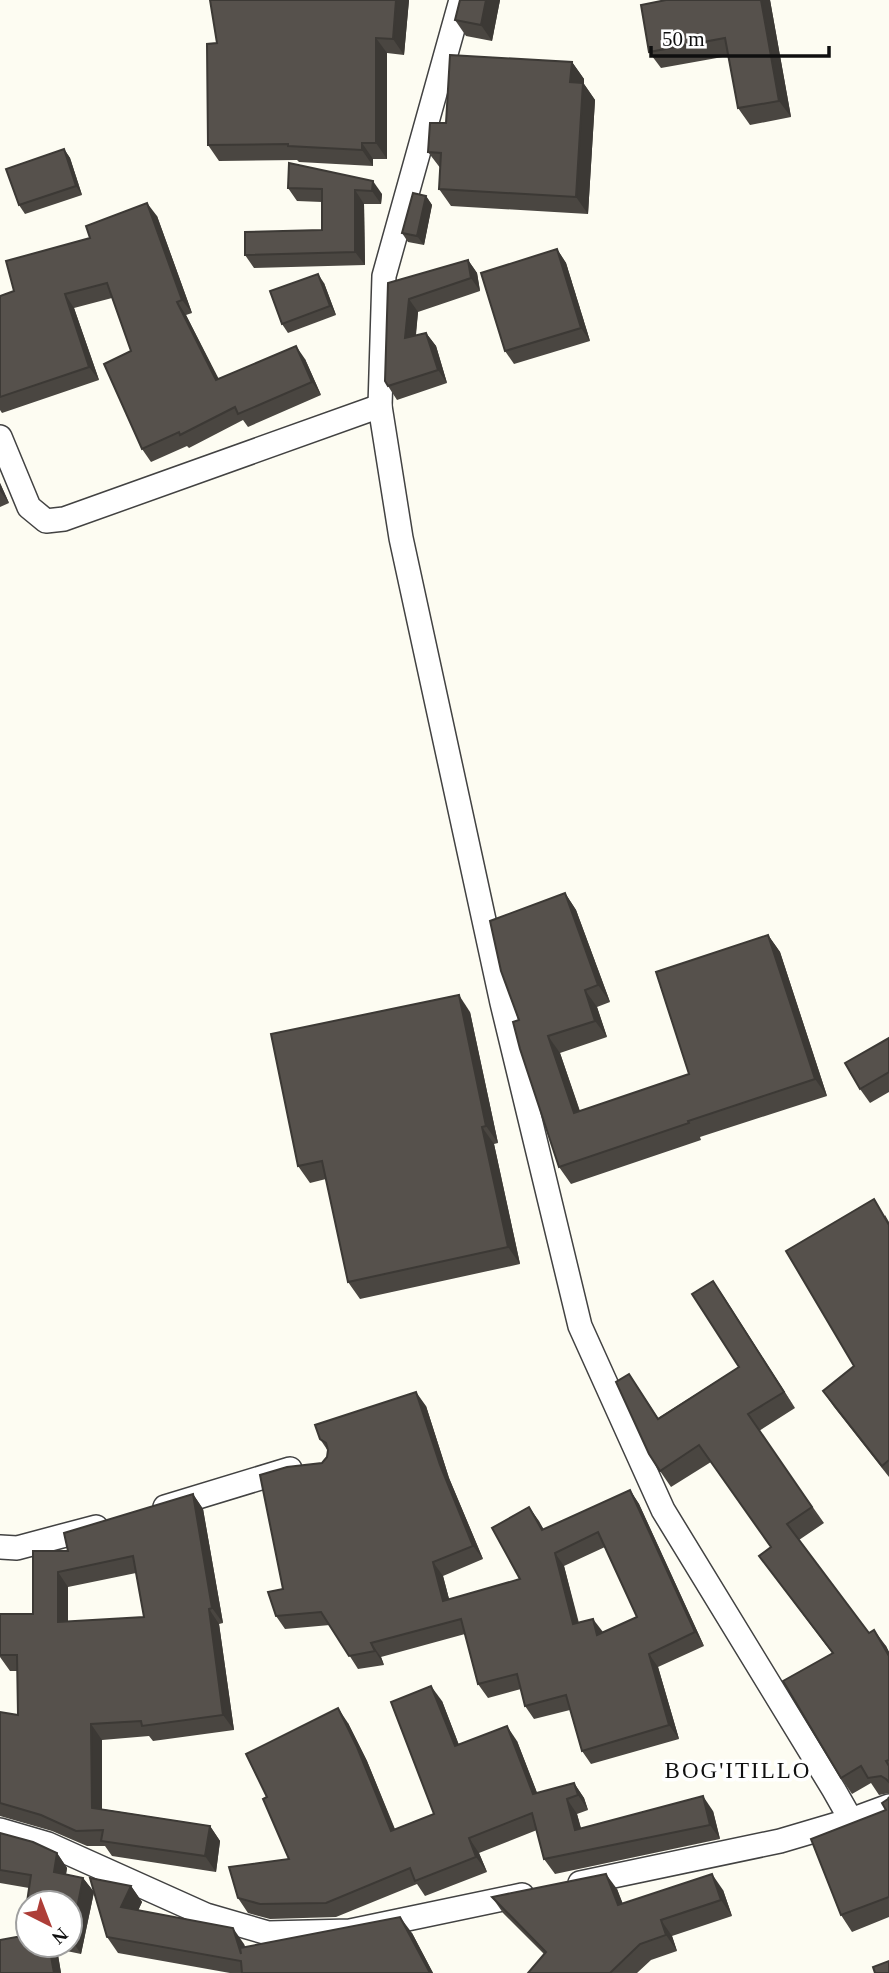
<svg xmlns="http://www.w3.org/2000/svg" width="889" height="1973" font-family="Georgia,serif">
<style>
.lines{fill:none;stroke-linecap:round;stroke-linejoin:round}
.minor-casing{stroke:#424242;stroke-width:26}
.minor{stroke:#fff;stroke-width:23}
.wall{fill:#4a4641;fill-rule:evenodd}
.shaded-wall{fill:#3c3935}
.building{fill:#56514c;stroke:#3c3935;stroke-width:2;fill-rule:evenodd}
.labels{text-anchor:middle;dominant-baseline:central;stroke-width:7;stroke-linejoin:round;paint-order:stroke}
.quarter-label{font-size:23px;letter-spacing:2px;fill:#0f0f0f;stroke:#fff}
</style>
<rect width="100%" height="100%" fill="#fdfcf2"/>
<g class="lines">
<defs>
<g id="minor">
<path d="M 461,0 L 384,276 L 380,406 L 401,538 L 502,1003 L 580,1326 L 663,1510 L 834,1790 L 851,1820"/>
<path d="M 0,437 L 29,507 L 46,521 L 64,519 L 380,406"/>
<path d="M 165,1507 L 290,1469"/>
<path d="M 0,1547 L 17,1548 L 96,1527"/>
<path d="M 0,1830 L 48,1844 L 206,1915 L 268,1933 L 350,1931 L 522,1895"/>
<path d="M 580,1883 L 780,1841 L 851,1820 L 889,1806"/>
</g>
</defs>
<use href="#minor" class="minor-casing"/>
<use href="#minor" class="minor"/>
</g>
<g class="wall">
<path d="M 409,0 L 404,55 L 387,53 L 387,159 L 373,159 L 373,166 L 299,162 L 297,160 L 219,161 L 208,145 L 217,43 Z"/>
<path d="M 460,0 L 500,0 L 492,41 L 466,36 L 455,20 Z"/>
<path d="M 770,0 L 791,117 L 750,125 L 738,108 L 728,56 L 661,68 L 649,52 Z"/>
<path d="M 572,62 L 584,79 L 584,84 L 595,100 L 588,214 L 451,206 L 439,189 L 441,169 L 428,152 L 446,123 Z"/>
<path d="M 64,149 L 70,158 L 82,195 L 25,214 L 19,205 Z"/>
<path d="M 289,163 L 382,194 L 381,204 L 364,204 L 365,265 L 254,268 L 245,255 L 322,230 L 322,202 L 297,201 L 288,188 Z"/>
<path d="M 426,196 L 432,205 L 424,245 L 408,242 L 402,233 Z"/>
<path d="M 157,216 L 192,313 L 186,315 L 218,379 L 305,359 L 321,395 L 248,427 L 243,420 L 189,448 L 187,446 L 151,462 L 142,449 L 131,351 L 112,298 L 74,308 L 99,380 L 2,413 L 0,410 L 0,296 L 14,291 Z"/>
<path d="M 557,249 L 566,263 L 590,341 L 514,364 L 505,351 Z"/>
<path d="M 468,260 L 477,273 L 480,291 L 418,312 L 416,335 L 426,333 L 436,346 L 447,383 L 397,400 L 388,386 L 388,283 Z"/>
<path d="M 324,283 L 336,315 L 288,333 L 282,324 Z"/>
<path d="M 0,483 L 9,503 L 0,507 Z"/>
<path d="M 565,893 L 576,910 L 610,1002 L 597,1007 L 607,1037 L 560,1053 L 580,1111 L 689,1074 L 768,935 L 780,952 L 827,1096 L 700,1137 L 701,1140 L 571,1184 L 559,1167 L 519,1020 Z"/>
<path d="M 470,1012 L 498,1143 L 494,1144 L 520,1264 L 360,1299 L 348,1282 L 326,1179 L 310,1183 L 298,1166 Z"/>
<path d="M 889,1038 L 889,1092 L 870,1103 L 860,1089 Z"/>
<path d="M 885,1215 L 889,1222 L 889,1477 L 834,1407 L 823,1391 L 854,1366 Z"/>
<path d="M 713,1281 L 795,1408 L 759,1431 L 824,1523 L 799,1540 L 869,1633 L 886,1646 L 889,1652 L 889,1793 L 879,1795 L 871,1783 L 852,1794 L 841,1778 L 832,1653 L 759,1556 L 771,1547 L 711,1462 L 671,1487 L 660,1471 L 629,1374 L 658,1418 L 739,1367 Z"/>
<path d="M 426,1406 L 449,1478 L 483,1559 L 443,1576 L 449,1599 L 520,1579 L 529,1507 L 544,1530 L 630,1490 L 639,1504 L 704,1646 L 658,1667 L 679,1739 L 591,1764 L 582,1751 L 570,1710 L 534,1719 L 525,1706 L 521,1689 L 488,1698 L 478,1684 L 465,1634 L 381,1657 L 384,1665 L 358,1669 L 330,1625 L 285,1629 L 276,1616 L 283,1589 L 322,1463 L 327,1457 L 328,1451 L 320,1439 ZM 605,1547 L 637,1617 L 603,1633 L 579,1623 L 564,1566 Z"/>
<path d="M 193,1494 L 203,1509 L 223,1623 L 219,1624 L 234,1730 L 153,1741 L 149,1736 L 102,1740 L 102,1809 L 210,1826 L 220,1841 L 216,1872 L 112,1856 L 105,1846 L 87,1846 L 52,1831 L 0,1816 L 0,1712 L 18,1715 L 17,1671 L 10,1671 L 0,1657 L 0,1614 L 33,1614 L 68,1551 ZM 136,1573 L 144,1617 L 68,1622 L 68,1587 Z"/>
<path d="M 442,1701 L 459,1745 L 517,1741 L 537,1793 L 574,1783 L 584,1798 L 588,1810 L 577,1814 L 581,1828 L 713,1811 L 720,1839 L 555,1874 L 544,1859 L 537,1830 L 479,1853 L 487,1872 L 425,1896 L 417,1884 L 336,1917 L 270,1919 L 248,1913 L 238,1898 L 289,1859 L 267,1797 L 348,1723 L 367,1761 L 395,1829 L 434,1814 Z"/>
<path d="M 889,1797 L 889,1917 L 852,1932 L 841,1915 L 886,1810 Z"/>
<path d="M 0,1833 L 57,1853 L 67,1868 L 66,1874 L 83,1878 L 94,1892 L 81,1954 L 57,1949 L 61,1973 L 0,1973 L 22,1936 L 29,1888 L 0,1883 ZM 70,1903 L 70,1945 L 28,1945 Z"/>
<path d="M 131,1886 L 142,1902 L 138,1911 L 244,1944 L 245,1947 L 412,1933 L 433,1973 L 230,1973 L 118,1953 L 107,1937 Z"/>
<path d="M 617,1889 L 623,1904 L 723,1890 L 732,1916 L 672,1936 L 677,1951 L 651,1960 L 637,1973 L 528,1973 L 544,1954 L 503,1913 L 492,1897 Z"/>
</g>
<g class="shaded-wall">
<path d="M 396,0 L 409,0 L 404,55 L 393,39 Z"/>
<path d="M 486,0 L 500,0 L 492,41 L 481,25 Z"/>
<path d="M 761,0 L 770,0 L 791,117 L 779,101 Z"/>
<path d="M 376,38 L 387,53 L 387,159 L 376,143 Z"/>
<path d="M 572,62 L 584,79 L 584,84 L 595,100 L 588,214 L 576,197 L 570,82 Z"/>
<path d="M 362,143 L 373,159 L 373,166 L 362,150 Z"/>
<path d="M 64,149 L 70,158 L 82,195 L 76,186 Z"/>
<path d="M 373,181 L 382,194 L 381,204 L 372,191 Z"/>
<path d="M 355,190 L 364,204 L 365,265 L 355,252 Z"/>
<path d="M 426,196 L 432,205 L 424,245 L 417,236 Z"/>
<path d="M 147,203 L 157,216 L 192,313 L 182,300 Z"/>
<path d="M 557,249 L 566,263 L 590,341 L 581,328 Z"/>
<path d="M 468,260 L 477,273 L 480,291 L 471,278 Z"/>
<path d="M 318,274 L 324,283 L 336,315 L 330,306 Z"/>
<path d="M 65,294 L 74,308 L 99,380 L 89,367 Z"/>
<path d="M 409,299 L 418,312 L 414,351 L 405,338 Z"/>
<path d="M 177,302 L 186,315 L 226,393 L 216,380 Z"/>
<path d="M 426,333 L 436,346 L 447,383 L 438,370 Z"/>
<path d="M 296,346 L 305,359 L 321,395 L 312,382 Z"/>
<path d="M 0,483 L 9,503 L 0,491 Z"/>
<path d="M 565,893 L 576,910 L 610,1002 L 598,985 Z"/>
<path d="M 768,935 L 780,952 L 827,1096 L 815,1079 Z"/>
<path d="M 585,990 L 597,1007 L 607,1037 L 595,1021 Z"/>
<path d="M 459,995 L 470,1012 L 498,1143 L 486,1126 Z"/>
<path d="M 548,1036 L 560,1053 L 586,1130 L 574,1113 Z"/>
<path d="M 482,1127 L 494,1144 L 520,1264 L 508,1247 Z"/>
<path d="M 713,1281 L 724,1297 L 795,1408 L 784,1392 Z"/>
<path d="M 416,1392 L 426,1406 L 449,1478 L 483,1559 L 473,1546 L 440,1465 Z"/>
<path d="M 630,1490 L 639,1504 L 704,1646 L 695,1632 Z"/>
<path d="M 193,1494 L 203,1509 L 223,1623 L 212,1608 Z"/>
<path d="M 529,1507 L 539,1521 L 552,1544 L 542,1530 Z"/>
<path d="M 555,1553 L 564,1566 L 582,1638 L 573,1624 Z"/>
<path d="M 433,1562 L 443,1576 L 453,1614 L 443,1601 Z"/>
<path d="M 58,1572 L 68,1587 L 68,1638 L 58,1622 Z"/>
<path d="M 209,1609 L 219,1624 L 234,1730 L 223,1715 Z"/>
<path d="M 593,1619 L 603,1632 L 607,1649 L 597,1635 Z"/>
<path d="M 874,1630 L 886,1646 L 889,1652 L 889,1656 Z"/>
<path d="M 371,1643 L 381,1657 L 384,1665 L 375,1651 Z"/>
<path d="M 649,1654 L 658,1667 L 679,1739 L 669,1725 Z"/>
<path d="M 431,1686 L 442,1701 L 465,1761 L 455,1746 Z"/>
<path d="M 338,1708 L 348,1723 L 367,1761 L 401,1845 L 391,1831 Z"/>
<path d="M 91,1724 L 102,1740 L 102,1823 L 92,1808 Z"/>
<path d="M 507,1726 L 517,1741 L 543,1808 L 533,1794 Z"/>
<path d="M 574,1783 L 584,1798 L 588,1810 L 578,1795 Z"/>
<path d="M 703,1796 L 713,1811 L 720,1839 L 710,1825 Z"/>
<path d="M 567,1799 L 577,1814 L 585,1844 L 575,1830 Z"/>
<path d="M 210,1826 L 220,1841 L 216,1872 L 205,1856 Z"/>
<path d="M 469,1838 L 479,1853 L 487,1872 L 476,1857 Z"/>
<path d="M 57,1853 L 67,1868 L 64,1887 L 54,1872 Z"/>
<path d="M 606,1874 L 617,1889 L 629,1921 L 618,1905 Z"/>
<path d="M 712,1874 L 723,1890 L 732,1916 L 721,1900 Z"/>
<path d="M 83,1878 L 94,1892 L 81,1954 L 71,1939 Z"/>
<path d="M 131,1886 L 142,1902 L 132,1923 L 121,1907 Z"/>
<path d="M 400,1917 L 412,1933 L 433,1973 L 430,1973 Z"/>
<path d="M 661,1920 L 672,1936 L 677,1951 L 666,1935 Z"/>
<path d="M 233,1928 L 244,1944 L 252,1970 L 241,1954 Z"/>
<path d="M 49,1945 L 54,1945 L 57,1949 L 61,1973 L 54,1973 Z"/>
</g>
<g class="building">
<path d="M 210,0 L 396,0 L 393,39 L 376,38 L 376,143 L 362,143 L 362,150 L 288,146 L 288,144 L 208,145 L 207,44 L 217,43 Z"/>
<path d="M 460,0 L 486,0 L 481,25 L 455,20 Z"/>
<path d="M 666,0 L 761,0 L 779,101 L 738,108 L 725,38 L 649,52 L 641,5 Z"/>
<path d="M 450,55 L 572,62 L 570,82 L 583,83 L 576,197 L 439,189 L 441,153 L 428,152 L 430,123 L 446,123 Z"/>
<path d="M 64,149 L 76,186 L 19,205 L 6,169 Z"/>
<path d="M 289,163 L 373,181 L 372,191 L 355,190 L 355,252 L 245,255 L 245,232 L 322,230 L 322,189 L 288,188 Z"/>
<path d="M 413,193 L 426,196 L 417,236 L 402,233 Z"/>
<path d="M 147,203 L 182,300 L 177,302 L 216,380 L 296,346 L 312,382 L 238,414 L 235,407 L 180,435 L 179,432 L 142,449 L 104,364 L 131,351 L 107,283 L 65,294 L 89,367 L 0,397 L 0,296 L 14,291 L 6,261 L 90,238 L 86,226 Z"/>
<path d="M 557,249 L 581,328 L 505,351 L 481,273 Z"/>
<path d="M 468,260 L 471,278 L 409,299 L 405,338 L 426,333 L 438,370 L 388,386 L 385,381 L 388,283 Z"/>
<path d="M 318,274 L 330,306 L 282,324 L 270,291 Z"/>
<path d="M 565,893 L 598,985 L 585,990 L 595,1021 L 548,1036 L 574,1113 L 689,1074 L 656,972 L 768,935 L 815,1079 L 688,1121 L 689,1123 L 559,1167 L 520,1049 L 513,1022 L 519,1020 L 501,971 L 490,921 Z"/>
<path d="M 459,995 L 486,1126 L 482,1127 L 508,1247 L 348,1282 L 322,1161 L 298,1166 L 271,1034 Z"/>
<path d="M 889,1038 L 889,1072 L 860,1089 L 845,1063 Z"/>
<path d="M 874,1199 L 889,1225 L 889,1460 L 882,1466 L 823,1391 L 854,1366 L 786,1251 Z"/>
<path d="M 713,1281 L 784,1392 L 748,1414 L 812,1507 L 787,1524 L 869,1633 L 874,1630 L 889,1656 L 889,1760 L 886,1761 L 889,1766 L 889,1782 L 886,1779 L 881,1776 L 868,1778 L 861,1766 L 841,1778 L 783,1681 L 833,1653 L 759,1556 L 771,1547 L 699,1445 L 660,1471 L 649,1454 L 616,1382 L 629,1374 L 658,1419 L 739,1367 L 692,1294 Z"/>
<path d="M 416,1392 L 440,1465 L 473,1546 L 433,1562 L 443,1601 L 520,1579 L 492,1528 L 529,1507 L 542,1530 L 630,1490 L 695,1632 L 649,1654 L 669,1725 L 582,1751 L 566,1695 L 525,1706 L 517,1674 L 478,1684 L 461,1619 L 371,1643 L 375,1651 L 349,1656 L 321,1612 L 276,1616 L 268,1592 L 283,1589 L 260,1475 L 287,1467 L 322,1463 L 327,1457 L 328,1450 L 326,1443 L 320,1439 L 315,1425 ZM 598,1532 L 637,1617 L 597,1635 L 593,1619 L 573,1624 L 555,1553 Z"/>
<path d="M 193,1494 L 212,1608 L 209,1609 L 223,1715 L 142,1726 L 141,1721 L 91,1724 L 92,1808 L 210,1826 L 205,1856 L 101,1841 L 103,1830 L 76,1831 L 41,1815 L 0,1803 L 0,1712 L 18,1715 L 17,1655 L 0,1655 L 0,1614 L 33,1614 L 33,1551 L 68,1551 L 64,1533 ZM 133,1556 L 144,1617 L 58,1622 L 58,1572 Z"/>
<path d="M 431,1686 L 455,1746 L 507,1726 L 533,1794 L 574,1783 L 578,1795 L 567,1799 L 575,1830 L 703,1796 L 710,1825 L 544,1859 L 532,1813 L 469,1838 L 476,1857 L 415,1881 L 410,1868 L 326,1903 L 260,1904 L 238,1898 L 229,1867 L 289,1859 L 263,1799 L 267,1797 L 246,1754 L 338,1708 L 357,1747 L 391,1831 L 434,1814 L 391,1702 Z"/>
<path d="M 889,1797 L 889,1897 L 841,1915 L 811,1839 L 886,1810 L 882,1803 L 888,1799 Z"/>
<path d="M 0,1833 L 33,1842 L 57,1853 L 54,1872 L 83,1878 L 71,1939 L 70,1939 L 70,1903 L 28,1903 L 28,1945 L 49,1945 L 54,1973 L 0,1973 L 0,1940 L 22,1936 L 31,1875 L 0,1870 Z"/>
<path d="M 606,1874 L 618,1905 L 712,1874 L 721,1900 L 661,1920 L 666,1935 L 640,1944 L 610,1973 L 528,1973 L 546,1952 L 492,1897 Z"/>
<path d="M 90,1878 L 131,1886 L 121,1907 L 233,1928 L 241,1954 L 240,1948 L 400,1917 L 430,1973 L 242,1973 L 241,1961 L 107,1937 Z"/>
<path d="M 889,1961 L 889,1973 L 875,1973 L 873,1967 Z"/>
</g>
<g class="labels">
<g class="quarter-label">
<text x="738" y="1770">BOG'ITILLO</text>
</g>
</g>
<g transform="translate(49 1924) rotate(138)"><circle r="33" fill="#ffffff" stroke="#9f9f9f" stroke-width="2"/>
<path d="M0-5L12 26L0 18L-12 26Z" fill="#ae3e38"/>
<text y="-10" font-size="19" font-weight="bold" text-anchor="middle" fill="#0f0f0f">N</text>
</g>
<path d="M651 46v10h178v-10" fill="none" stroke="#0f0f0f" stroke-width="3.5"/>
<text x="662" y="46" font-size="21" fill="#0f0f0f" stroke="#ffffff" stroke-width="5" paint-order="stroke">50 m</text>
</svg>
